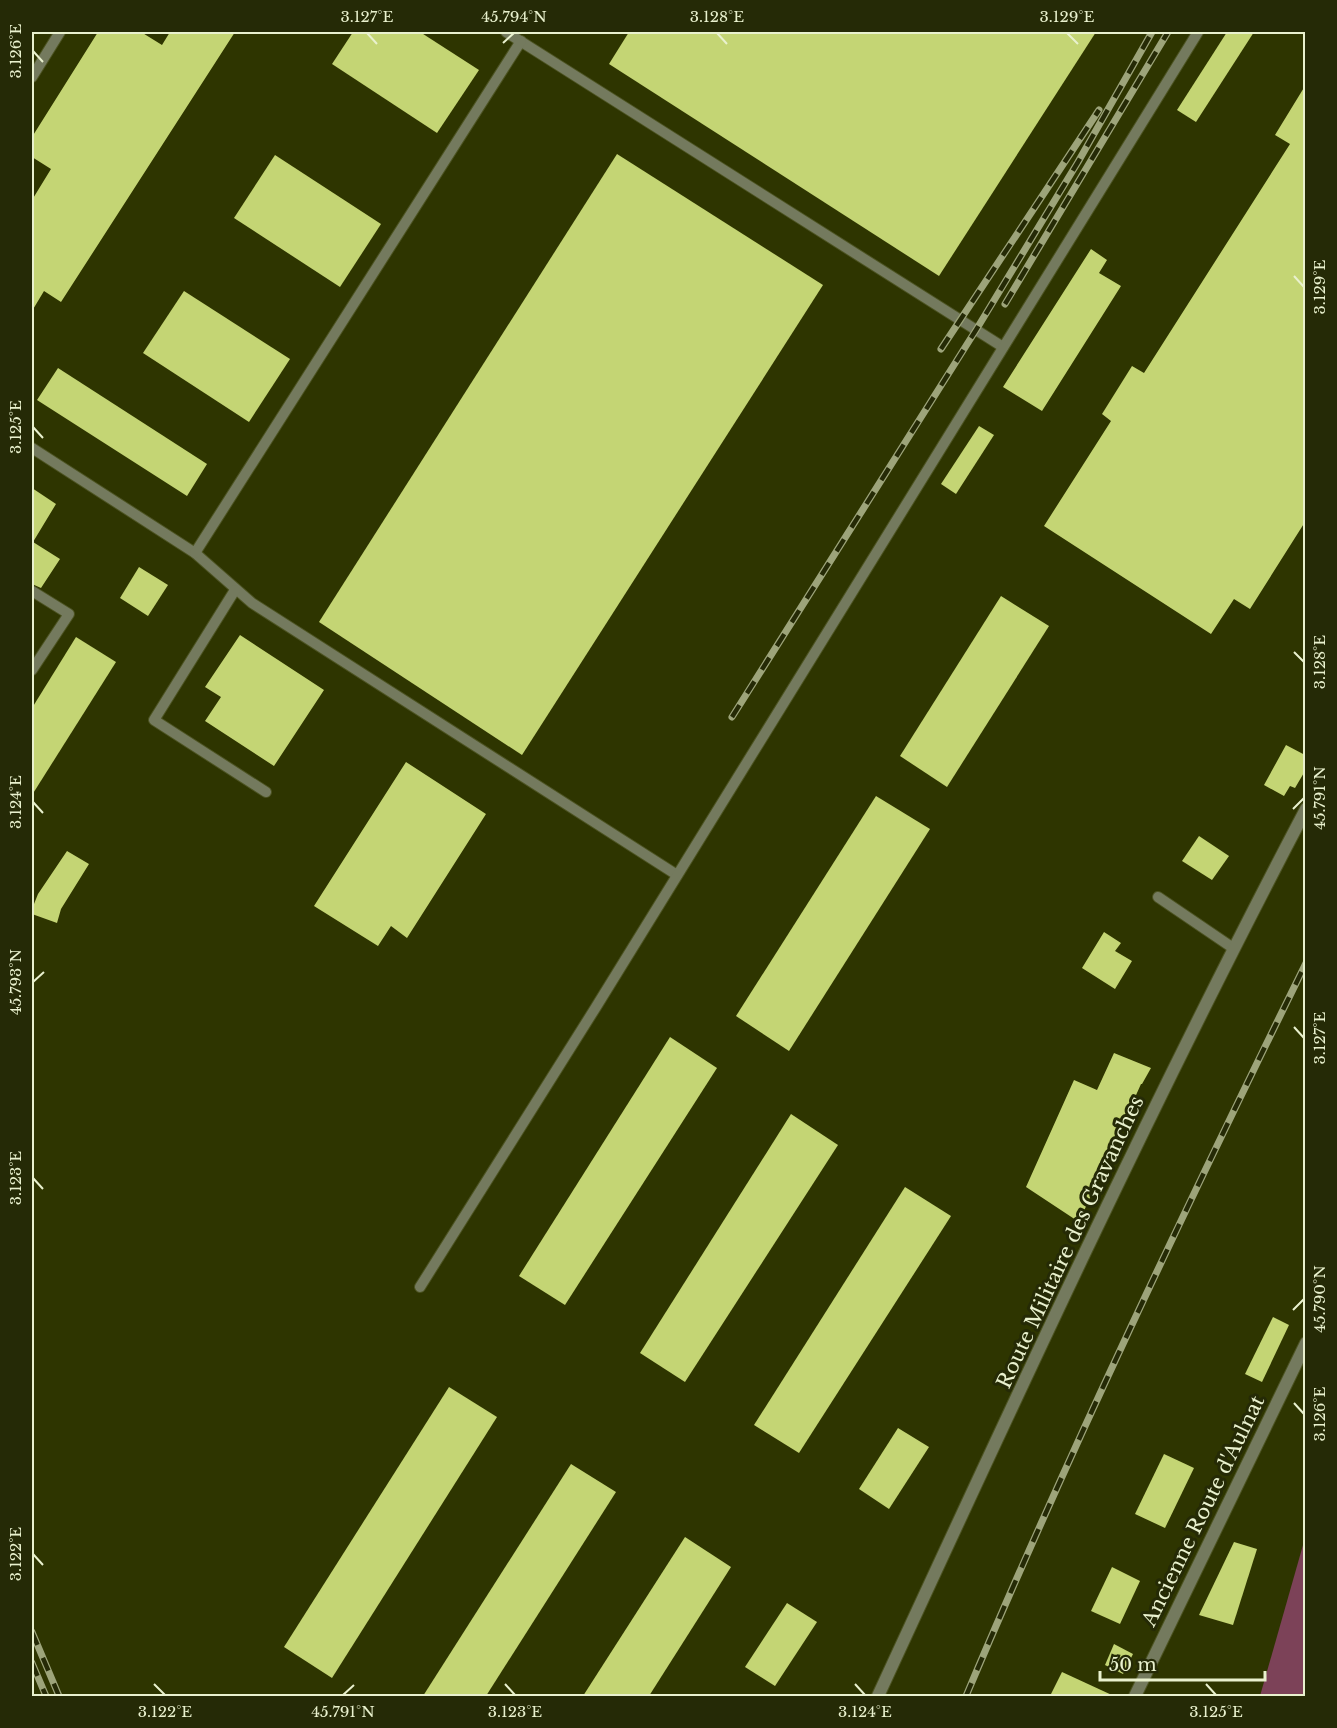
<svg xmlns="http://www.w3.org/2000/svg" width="1337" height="1728" font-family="'Libre Baskerville',serif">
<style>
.green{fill:#7c4258}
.building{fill:#c4d574}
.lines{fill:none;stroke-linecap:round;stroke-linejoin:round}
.lane-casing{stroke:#4c5321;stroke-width:12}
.street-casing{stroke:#4c5321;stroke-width:14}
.lane{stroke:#747a5e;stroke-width:10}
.street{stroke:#747a5e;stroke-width:12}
.rail-casing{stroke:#9da47a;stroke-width:7}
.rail{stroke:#252a06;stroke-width:4.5;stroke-dasharray:14;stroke-linecap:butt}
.ticks{fill:none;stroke:#e9f1ce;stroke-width:2}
.labels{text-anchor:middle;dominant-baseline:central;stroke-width:6;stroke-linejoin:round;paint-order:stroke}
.street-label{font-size:20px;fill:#e9f1ce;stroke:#252a06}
.neatline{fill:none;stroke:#e9f1ce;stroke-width:2}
.ticks-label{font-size:15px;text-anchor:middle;fill:#e9f1ce}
</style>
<rect width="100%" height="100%" fill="#2e3500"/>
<path class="green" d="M 1305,1538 L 1305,1696 L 1260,1696 Z"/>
<g class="building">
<path d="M 98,32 L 141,32 L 162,45 L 170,32 L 235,32 L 61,302 L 44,291 L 32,311 L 32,200 L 51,169 L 32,157 L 32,137 Z"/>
<path d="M 353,32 L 420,32 L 479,70 L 437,133 L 332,64 Z"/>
<path d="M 629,32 L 1096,32 L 939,276 L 609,64 Z"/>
<path d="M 1227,32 L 1254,32 L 1196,122 L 1177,110 Z"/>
<path d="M 1305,86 L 1305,522 L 1250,609 L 1234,599 L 1211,634 L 1044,526 L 1111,421 L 1102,414 L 1132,366 L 1144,373 L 1290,144 L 1275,135 Z"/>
<path d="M 617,154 L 823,285 L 522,755 L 319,622 Z"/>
<path d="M 275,155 L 381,224 L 340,287 L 234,218 Z"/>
<path d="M 1091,249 L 1107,260 L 1099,273 L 1121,286 L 1042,411 L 1003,387 Z"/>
<path d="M 184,291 L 290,359 L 249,422 L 143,353 Z"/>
<path d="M 58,368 L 207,464 L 187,496 L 37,400 Z"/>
<path d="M 979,426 L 994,435 L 956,494 L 941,484 Z"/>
<path d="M 32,488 L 56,504 L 33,542 L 60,559 L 41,588 L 32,584 Z"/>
<path d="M 139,567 L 168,585 L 148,616 L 120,598 Z"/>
<path d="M 1001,596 L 1049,626 L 947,787 L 900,756 Z"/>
<path d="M 240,635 L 324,690 L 274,766 L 205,721 L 221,697 L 205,687 Z"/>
<path d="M 76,637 L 116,662 L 32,795 L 32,708 Z"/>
<path d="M 1286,745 L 1305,755 L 1305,771 L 1295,788 L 1290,786 L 1284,796 L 1264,785 Z"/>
<path d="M 406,762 L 486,814 L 407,938 L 391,926 L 378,946 L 314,906 Z"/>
<path d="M 876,796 L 930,829 L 789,1051 L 736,1016 Z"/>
<path d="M 1199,836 L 1229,856 L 1212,880 L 1182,861 Z"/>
<path d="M 67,851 L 89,864 L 61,909 L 57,923 L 32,914 L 32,909 L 38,894 Z"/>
<path d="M 1104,932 L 1121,943 L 1115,951 L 1132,961 L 1115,989 L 1082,968 Z"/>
<path d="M 670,1037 L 717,1068 L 565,1305 L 519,1276 Z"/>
<path d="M 1114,1053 L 1151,1068 L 1142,1084 L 1141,1084 L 1079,1222 L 1026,1187 L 1074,1080 L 1097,1090 Z"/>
<path d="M 791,1114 L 838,1145 L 685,1382 L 640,1353 Z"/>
<path d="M 905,1187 L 951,1216 L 799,1453 L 754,1425 Z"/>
<path d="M 1273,1317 L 1289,1325 L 1262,1382 L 1245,1374 Z"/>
<path d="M 449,1387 L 497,1417 L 332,1678 L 284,1647 Z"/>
<path d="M 898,1428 L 929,1447 L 889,1509 L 859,1489 Z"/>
<path d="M 1164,1454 L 1194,1468 L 1165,1528 L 1135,1514 Z"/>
<path d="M 571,1464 L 616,1492 L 486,1696 L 423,1696 Z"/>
<path d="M 685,1537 L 731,1567 L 649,1696 L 583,1696 Z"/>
<path d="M 1234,1542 L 1257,1549 L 1233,1625 L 1199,1615 Z"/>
<path d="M 1112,1567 L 1140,1581 L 1120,1624 L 1091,1611 Z"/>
<path d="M 787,1603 L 817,1622 L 775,1686 L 745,1667 Z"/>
<path d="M 1114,1644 L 1133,1654 L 1123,1674 L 1105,1665 Z"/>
<path d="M 1062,1672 L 1114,1696 L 1050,1696 Z"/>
</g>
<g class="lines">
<defs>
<g id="lane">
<path d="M 506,32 L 1003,347"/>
<path d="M 32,77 L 60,32"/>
<path d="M 32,448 L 195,553 L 252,603 L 677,875"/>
<path d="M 195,553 L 521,41"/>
<path d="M 235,590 L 154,720 L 266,792"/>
<path d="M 32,591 L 69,614 L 32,670"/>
<path d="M 1158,897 L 1233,948"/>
<path d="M 420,1287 L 596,1007 L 1198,32"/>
</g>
<g id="street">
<path d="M 878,1696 C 1015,1399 1153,1100 1306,809"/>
<path d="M 1135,1696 L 1306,1343"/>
</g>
</defs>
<use href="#lane" class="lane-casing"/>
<use href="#street" class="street-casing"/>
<use href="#lane" class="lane"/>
<use href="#street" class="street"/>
<defs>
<g id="rail">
<path d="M 1005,304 L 1168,32"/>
<path d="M 941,349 L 1099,110"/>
<path d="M 732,717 L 976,330 L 1078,162 L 1152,32"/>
<path d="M 32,1632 L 59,1696"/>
<path d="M 32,1663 L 46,1696"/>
<path d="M 966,1696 C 1071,1448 1187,1205 1306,963"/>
</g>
</defs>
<use href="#rail" class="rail-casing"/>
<use href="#rail" class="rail"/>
</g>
<path class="ticks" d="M 367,33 L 377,44M 717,33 L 727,44M 1067,33 L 1078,44M 503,43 L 514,33M 33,51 L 43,62M 1294,276 L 1304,287M 33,427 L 43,438M 1294,652 L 1304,662M 33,802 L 43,813M 1293,809 L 1304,798M 33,982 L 44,972M 1294,1027 L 1304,1038M 33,1178 L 43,1189M 1293,1310 L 1304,1299M 1294,1403 L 1304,1414M 33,1554 L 43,1565M 154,1684 L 165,1695M 505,1684 L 515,1695M 855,1684 L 865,1695M 1206,1684 L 1216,1695M 343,1695 L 354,1685"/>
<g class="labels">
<g class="street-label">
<text transform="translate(1070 1242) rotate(-65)">Route Militaire des Gravanches</text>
<text transform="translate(1203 1511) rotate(-64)">Ancienne Route d'Aulnat</text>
</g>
</g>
<rect width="1337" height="1728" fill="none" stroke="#252a06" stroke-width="66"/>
<path d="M1100 1671v9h165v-9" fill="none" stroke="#e9f1ce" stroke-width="3"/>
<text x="1109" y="1671" font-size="18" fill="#e9f1ce" stroke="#252a06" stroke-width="4.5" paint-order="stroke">50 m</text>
<rect x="33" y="33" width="1271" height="1662" class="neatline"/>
<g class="ticks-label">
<text x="367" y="22">3.127°E</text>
<text x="514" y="22">45.794°N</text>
<text x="717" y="22">3.128°E</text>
<text x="1067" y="22">3.129°E</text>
<text transform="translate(16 51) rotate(-90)" y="5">3.126°E</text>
<text transform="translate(1320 287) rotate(-90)" y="5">3.129°E</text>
<text transform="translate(16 427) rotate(-90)" y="5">3.125°E</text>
<text transform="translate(1320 662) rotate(-90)" y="5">3.128°E</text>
<text transform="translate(1320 798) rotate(-90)" y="5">45.791°N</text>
<text transform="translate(16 802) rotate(-90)" y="5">3.124°E</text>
<text transform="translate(16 982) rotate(-90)" y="5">45.793°N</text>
<text transform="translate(1320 1038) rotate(-90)" y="5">3.127°E</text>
<text transform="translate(16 1178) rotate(-90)" y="5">3.123°E</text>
<text transform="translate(1320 1299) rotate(-90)" y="5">45.790°N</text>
<text transform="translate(1320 1414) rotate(-90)" y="5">3.126°E</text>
<text transform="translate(16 1554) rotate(-90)" y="5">3.122°E</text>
<text x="165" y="1717">3.122°E</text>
<text x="343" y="1717">45.791°N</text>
<text x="515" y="1717">3.123°E</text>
<text x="865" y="1717">3.124°E</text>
<text x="1216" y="1717">3.125°E</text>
</g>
</svg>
